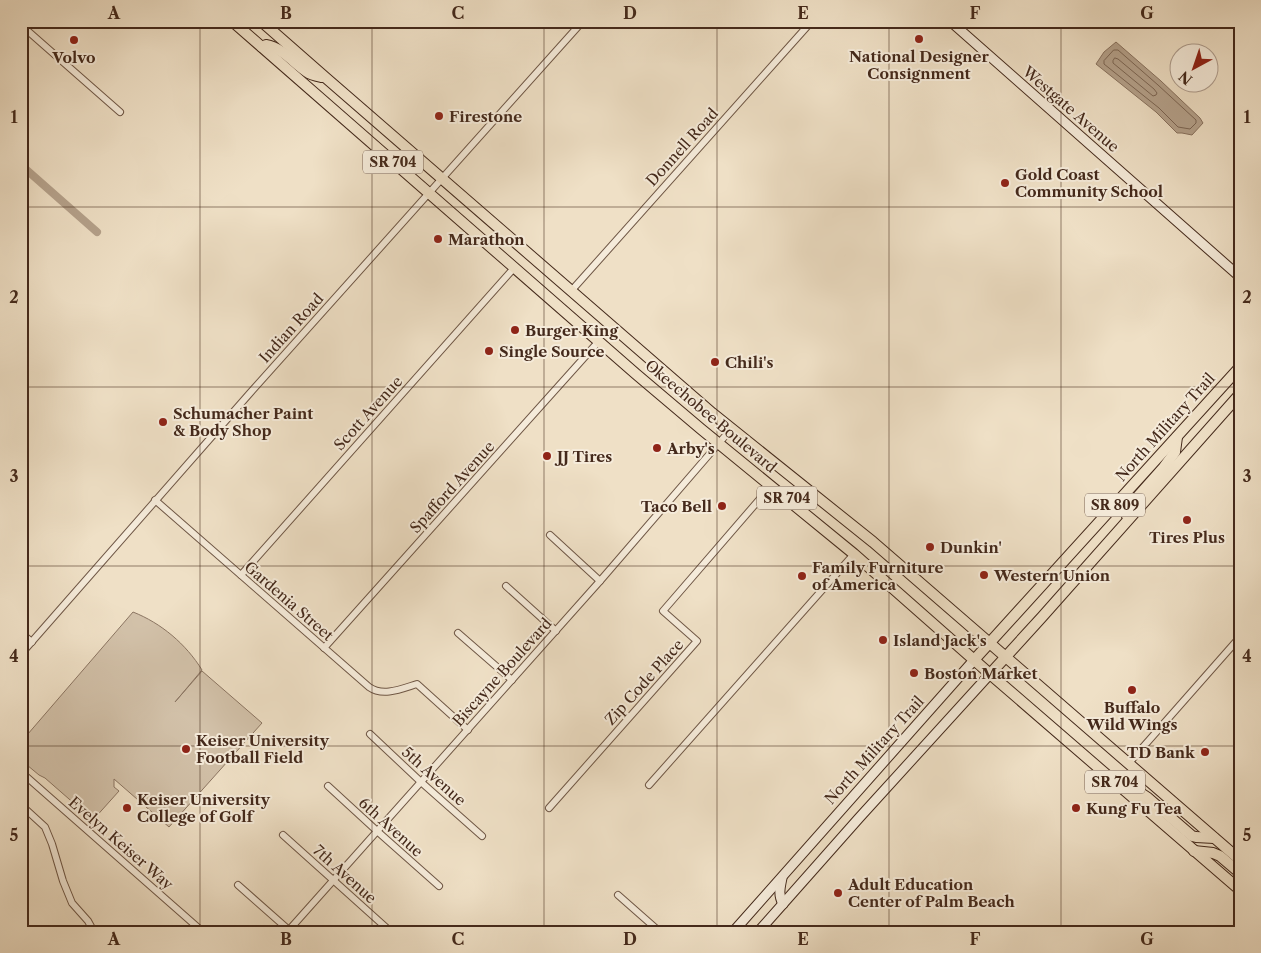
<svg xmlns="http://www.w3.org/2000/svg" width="1261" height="953" font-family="'Libre Caslon Text',serif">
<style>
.green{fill:#d2c1a9;stroke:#8b7562}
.water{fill:#b5a28c;stroke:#88725f}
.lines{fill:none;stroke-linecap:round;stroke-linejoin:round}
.shore{stroke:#7c6654;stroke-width:1}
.canal{stroke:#b5a28c;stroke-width:8}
.street-casing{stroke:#6f5746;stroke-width:8}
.secondary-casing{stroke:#44291b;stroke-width:11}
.primary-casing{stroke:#44291b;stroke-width:12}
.street{stroke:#f5ebda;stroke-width:6}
.secondary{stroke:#f5ebda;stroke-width:9}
.primary{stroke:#efe0c6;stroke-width:10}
.grid{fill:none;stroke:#44291b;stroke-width:1;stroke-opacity:0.55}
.poi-dot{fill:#8f2418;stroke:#f5ebda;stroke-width:2}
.labels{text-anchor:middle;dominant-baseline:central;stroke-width:4;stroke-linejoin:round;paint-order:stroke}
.shield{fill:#f5ebda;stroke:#796354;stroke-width:1}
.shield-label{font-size:14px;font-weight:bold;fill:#44291b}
.poi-label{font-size:15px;font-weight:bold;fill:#44291b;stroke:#f5ebda;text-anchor:start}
.street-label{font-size:15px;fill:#44291b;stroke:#f5ebda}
.neatline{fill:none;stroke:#44291b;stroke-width:2}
.grid-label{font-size:16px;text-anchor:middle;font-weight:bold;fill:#44291b}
</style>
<rect width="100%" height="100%" fill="#efe0c6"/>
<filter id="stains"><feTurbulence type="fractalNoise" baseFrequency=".004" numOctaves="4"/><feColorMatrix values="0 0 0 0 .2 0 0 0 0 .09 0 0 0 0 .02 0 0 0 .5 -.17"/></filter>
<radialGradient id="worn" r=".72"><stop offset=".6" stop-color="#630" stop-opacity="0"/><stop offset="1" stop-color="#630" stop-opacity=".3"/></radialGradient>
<path class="green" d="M 133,612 C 161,623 186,644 202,670 L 175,702 L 202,671 L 262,723 L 169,827 L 114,779 L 114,787 L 119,791 L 93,820 L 45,778 L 39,775 L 21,760 L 21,742 Z"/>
<path class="water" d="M 1116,42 L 1161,81 L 1200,118 L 1203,123 L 1192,135 L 1182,133 L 1177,133 L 1156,112 L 1096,64 L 1104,52 Z"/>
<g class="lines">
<g class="shore">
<path d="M 1114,50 L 1118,50 L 1158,85 L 1196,120 L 1196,123 L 1190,129 L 1178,127 L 1159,108 L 1104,64 L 1104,61 Z"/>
<path d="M 1115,58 L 1118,59 L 1154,89 L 1157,93 L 1156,95 L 1153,96 L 1113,63 L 1113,61 Z"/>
</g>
<path class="canal" d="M 21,165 L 97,232"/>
<defs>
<g id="street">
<path d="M 21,25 L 120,112"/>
<path d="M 572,290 L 812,21"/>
<path d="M 155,500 L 369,687 C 383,697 401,689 417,684 L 468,730"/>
<path d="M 550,535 L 600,581"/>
<path d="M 241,575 L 514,268"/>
<path d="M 506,586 L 556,631"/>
<path d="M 21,633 L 32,642"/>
<path d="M 458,633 L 512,680"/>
<path d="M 324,648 L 599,341"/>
<path d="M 21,654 L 250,393 L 583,21"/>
<path d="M 370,734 L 421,782 L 482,836"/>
<path d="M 1129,763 L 1240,637"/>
<path d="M 21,772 L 203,932"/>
<path d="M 649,785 L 854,554"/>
<path d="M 328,786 L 377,831 L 439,886"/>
<path d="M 21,805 L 45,827 L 52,844 L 63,881 L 72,903 L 88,921 L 94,932"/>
<path d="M 549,808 L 697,641 L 663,611 L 771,486"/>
<path d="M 283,835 L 391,932"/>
<path d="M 238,885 L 290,931"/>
<path d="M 618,895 L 660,932"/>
<path d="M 764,925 L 772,932"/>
<path d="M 289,930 L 600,581 L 732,428"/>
</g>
<g id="secondary">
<path d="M 950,21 L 1240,277"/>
<path d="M 782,878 C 780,888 778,895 783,904"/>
<path d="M 733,932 L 974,660"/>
<path d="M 758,932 L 859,818 L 990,674"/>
</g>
<g id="primary">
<path d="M 232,21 L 636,374 L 701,429 L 854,554 L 990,674 L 1240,890"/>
<path d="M 261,21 L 326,78 L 712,413 L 873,542 L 1240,860"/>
<path d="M 262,47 L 266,45 C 283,48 293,63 307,72 C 311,75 317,76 322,77"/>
<path d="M 1127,516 L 1132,503 L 1164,467 L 1175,452 L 1177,437"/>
<path d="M 974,660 L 1240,367"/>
<path d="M 990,674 L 1042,617 L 1240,394"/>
<path d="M 1124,789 L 1139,792 L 1148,798 L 1192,836 L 1196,837 L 1214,838"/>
<path d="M 1194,851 L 1213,853 L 1220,856 L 1240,873"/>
</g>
</defs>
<use href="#street" class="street-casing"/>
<use href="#secondary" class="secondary-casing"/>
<use href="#primary" class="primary-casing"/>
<use href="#street" class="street"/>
<use href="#secondary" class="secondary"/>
<use href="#primary" class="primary"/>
</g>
<path class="grid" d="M 200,21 L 200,932M 372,21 L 372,932M 544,21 L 544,932M 717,21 L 717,932M 889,21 L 889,932M 1061,21 L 1061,932M 21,207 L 1240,207M 21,387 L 1240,387M 21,566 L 1240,566M 21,746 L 1240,746"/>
<g class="poi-dot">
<circle cx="919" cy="39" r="5"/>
<circle cx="74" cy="40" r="5"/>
<circle cx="439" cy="116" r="5"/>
<circle cx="1005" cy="183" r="5"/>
<circle cx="438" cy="239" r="5"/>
<circle cx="515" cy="330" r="5"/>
<circle cx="489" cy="351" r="5"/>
<circle cx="715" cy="362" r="5"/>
<circle cx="163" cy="422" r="5"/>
<circle cx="657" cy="448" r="5"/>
<circle cx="547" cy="456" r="5"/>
<circle cx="722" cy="506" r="5"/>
<circle cx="1187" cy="520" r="5"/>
<circle cx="930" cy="547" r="5"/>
<circle cx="984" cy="575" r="5"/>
<circle cx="802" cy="576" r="5"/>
<circle cx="883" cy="640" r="5"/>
<circle cx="914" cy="673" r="5"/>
<circle cx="1132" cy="690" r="5"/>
<circle cx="186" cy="749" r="5"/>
<circle cx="1205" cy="752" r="5"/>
<circle cx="127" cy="808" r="5"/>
<circle cx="1076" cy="808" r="5"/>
<circle cx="838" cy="893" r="5"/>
</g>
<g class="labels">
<g class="shield">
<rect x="363" y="150.5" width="60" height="23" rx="4"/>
<rect x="757" y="486.5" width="60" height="23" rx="4"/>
<rect x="1085" y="493.5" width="60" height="23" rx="4"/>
<rect x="1085" y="770.5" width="60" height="23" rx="4"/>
</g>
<g class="shield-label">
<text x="393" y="162">SR 704</text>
<text x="787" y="498">SR 704</text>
<text x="1115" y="505">SR 809</text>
<text x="1115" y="782">SR 704</text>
</g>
<g class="poi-label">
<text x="919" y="56" text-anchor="middle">National Designer<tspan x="919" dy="17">Consignment</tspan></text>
<text x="74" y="57" text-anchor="middle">Volvo</text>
<text x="449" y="116">Firestone</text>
<text x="1015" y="174">Gold Coast<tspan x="1015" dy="17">Community School</tspan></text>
<text x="448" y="239">Marathon</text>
<text x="525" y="330">Burger King</text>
<text x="499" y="351">Single Source</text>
<text x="725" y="362">Chili's</text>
<text x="173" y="413">Schumacher Paint<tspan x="173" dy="17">&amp; Body Shop</tspan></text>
<text x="667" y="448">Arby's</text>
<text x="557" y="456">JJ Tires</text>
<text x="712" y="506" text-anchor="end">Taco Bell</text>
<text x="1187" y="537" text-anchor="middle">Tires Plus</text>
<text x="940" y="547">Dunkin'</text>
<text x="812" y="567">Family Furniture<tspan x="812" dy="17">of America</tspan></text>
<text x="994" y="575">Western Union</text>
<text x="893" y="640">Island Jack's</text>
<text x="924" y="673">Boston Market</text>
<text x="1132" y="707" text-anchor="middle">Buffalo<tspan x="1132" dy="17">Wild Wings</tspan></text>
<text x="196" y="740">Keiser University<tspan x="196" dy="17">Football Field</tspan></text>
<text x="1195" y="752" text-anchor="end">TD Bank</text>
<text x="137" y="799">Keiser University<tspan x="137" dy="17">College of Golf</tspan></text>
<text x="1086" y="808">Kung Fu Tea</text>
<text x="848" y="884">Adult Education<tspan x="848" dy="17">Center of Palm Beach</tspan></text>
</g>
<g class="street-label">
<text transform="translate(1071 109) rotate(41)">Westgate Avenue</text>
<text transform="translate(682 147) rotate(-48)">Donnell Road</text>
<text transform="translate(291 328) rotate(-48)">Indian Road</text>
<text transform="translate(368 413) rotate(-48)">Scott Avenue</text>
<text transform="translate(711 416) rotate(40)">Okeechobee Boulevard</text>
<text transform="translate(1165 427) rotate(-48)">North Military Trail</text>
<text transform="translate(452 487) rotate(-48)">Spafford Avenue</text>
<text transform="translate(289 601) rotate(41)">Gardenia Street</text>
<text transform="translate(502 672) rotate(-48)">Biscayne Boulevard</text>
<text transform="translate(644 682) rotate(-48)">Zip Code Place</text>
<text transform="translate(874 750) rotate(-48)">North Military Trail</text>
<text transform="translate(434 776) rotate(42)">5th Avenue</text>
<text transform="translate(391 827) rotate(42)">6th Avenue</text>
<text transform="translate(121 843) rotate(41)">Evelyn Keiser Way</text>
<text transform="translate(345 874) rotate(42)">7th Avenue</text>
</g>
</g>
<rect width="1261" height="953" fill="none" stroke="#efe0c6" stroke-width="55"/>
<g transform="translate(1194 68) rotate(220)"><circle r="24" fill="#f5ebda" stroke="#ae9d8e"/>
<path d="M0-4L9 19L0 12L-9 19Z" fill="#8f2418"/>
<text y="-8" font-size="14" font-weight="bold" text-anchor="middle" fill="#44291b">N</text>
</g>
<rect x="28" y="28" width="1206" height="898" class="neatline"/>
<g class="grid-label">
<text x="114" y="19">A</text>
<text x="286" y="19">B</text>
<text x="458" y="19">C</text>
<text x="630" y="19">D</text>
<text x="803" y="19">E</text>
<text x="975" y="19">F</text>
<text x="1147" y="19">G</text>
<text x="14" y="123">1</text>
<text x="1247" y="123">1</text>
<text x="14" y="303">2</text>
<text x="1247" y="303">2</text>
<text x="14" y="482">3</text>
<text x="1247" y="482">3</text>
<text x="14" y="662">4</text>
<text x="1247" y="662">4</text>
<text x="14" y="841">5</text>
<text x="1247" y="841">5</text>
<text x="114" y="945">A</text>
<text x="286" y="945">B</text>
<text x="458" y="945">C</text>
<text x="630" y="945">D</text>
<text x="803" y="945">E</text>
<text x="975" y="945">F</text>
<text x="1147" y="945">G</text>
</g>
<rect width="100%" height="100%" filter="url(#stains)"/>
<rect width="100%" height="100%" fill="url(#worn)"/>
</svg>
